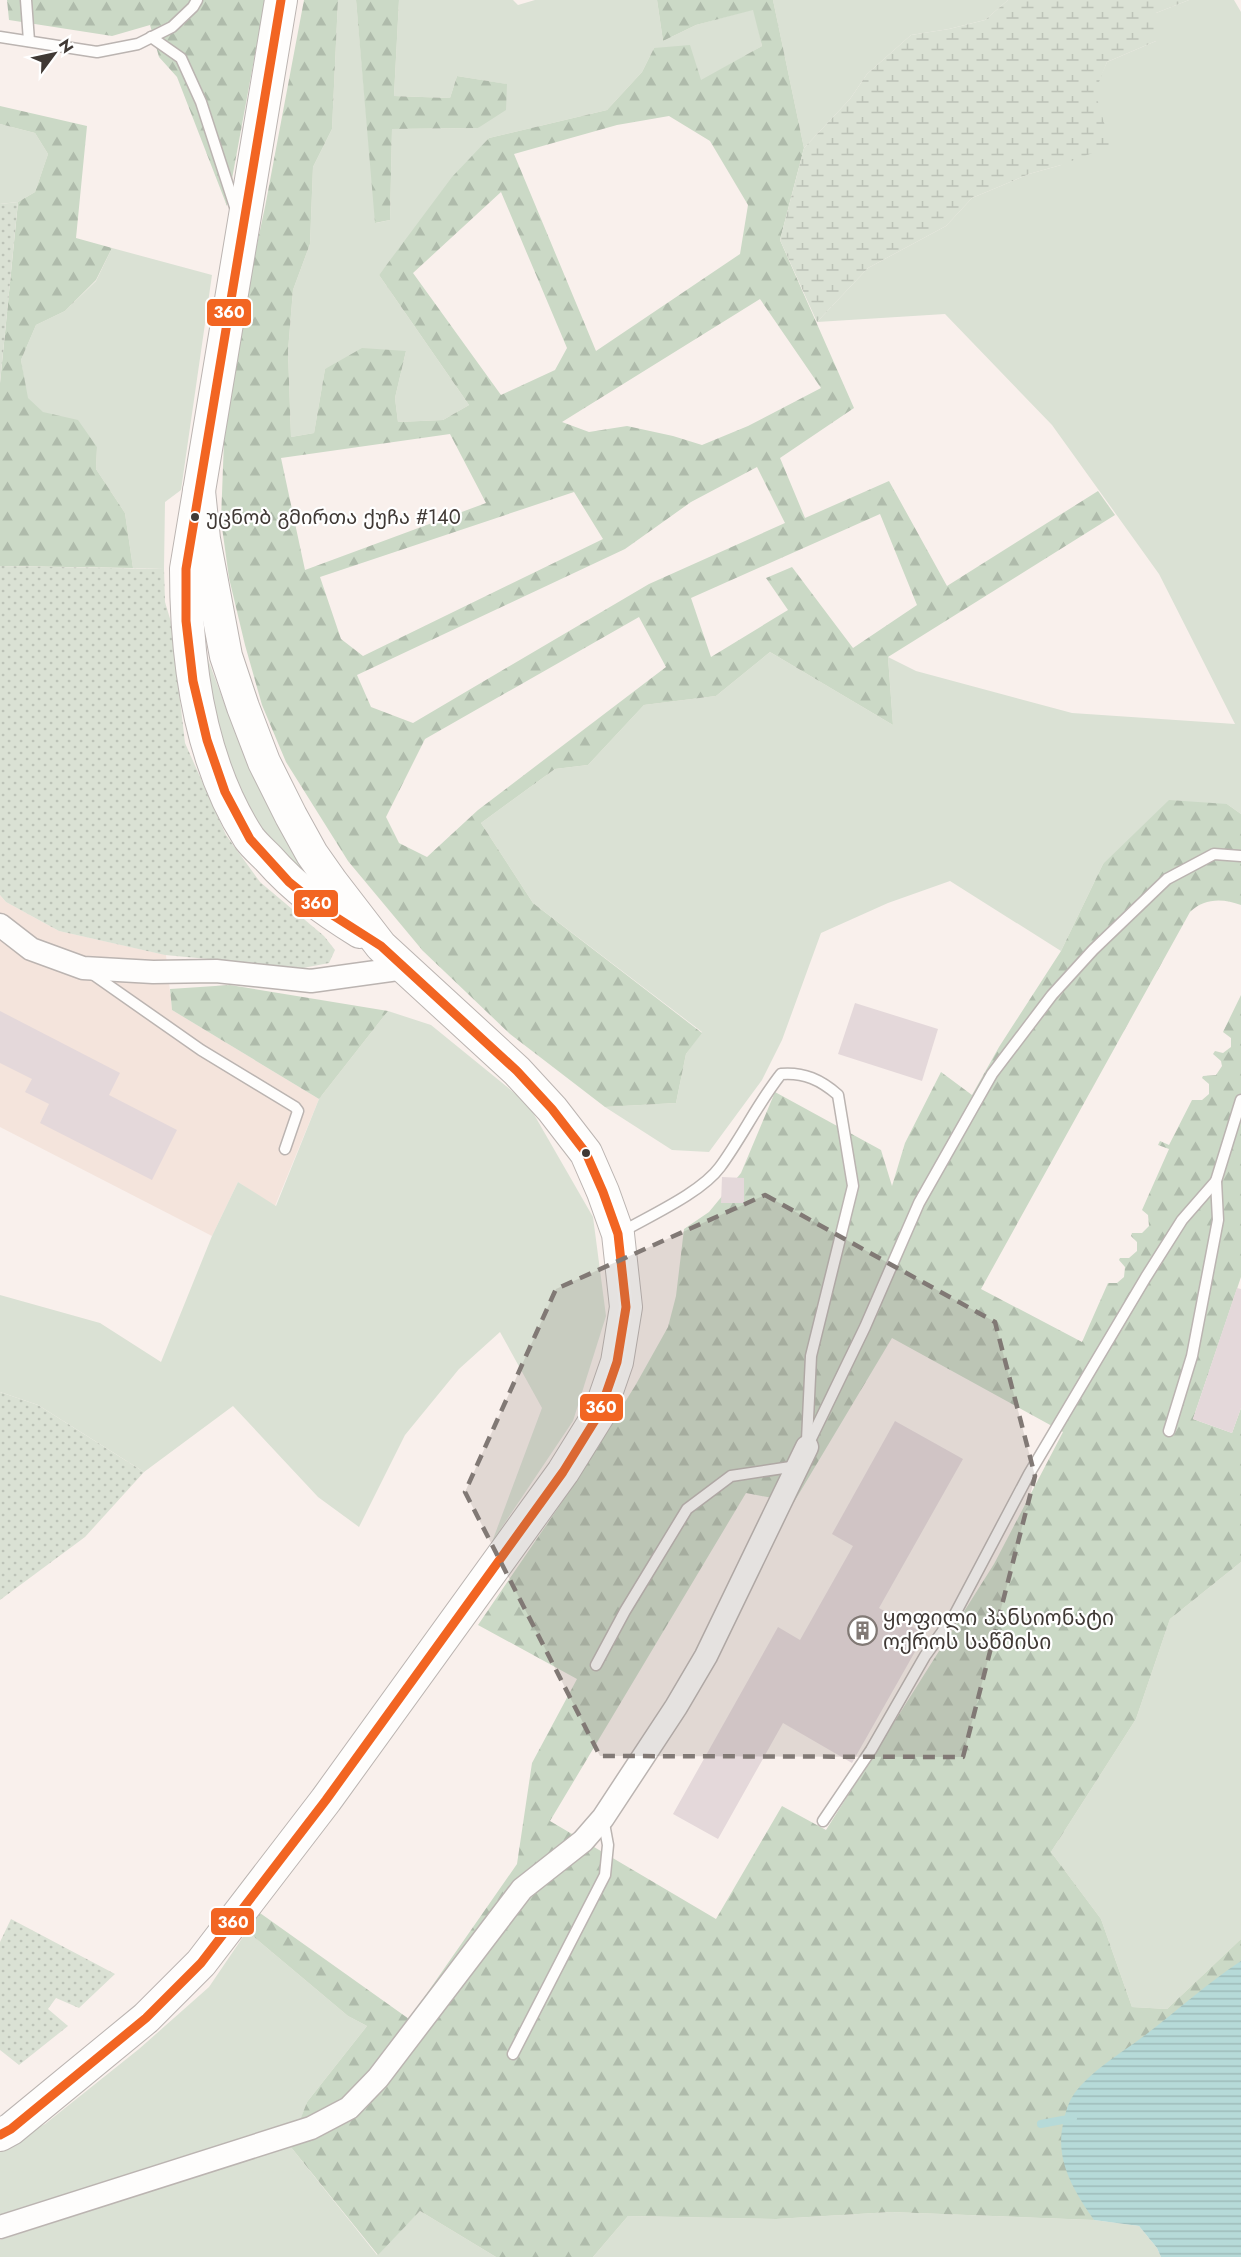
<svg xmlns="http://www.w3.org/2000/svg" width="1241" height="2257" font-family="Jost,'Noto Sans Georgian',sans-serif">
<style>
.built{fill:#f4e4dc}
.green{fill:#dae1d4}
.forest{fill:url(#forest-firs);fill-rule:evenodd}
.wetland{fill:url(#wetland-marsh)}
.garden{fill:url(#garden-dots)}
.water{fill:url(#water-rules)}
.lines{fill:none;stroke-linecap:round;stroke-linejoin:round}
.stream{stroke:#b6dad8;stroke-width:8}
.building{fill:#e4d8da}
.service-casing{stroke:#bbb4b1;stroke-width:13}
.minor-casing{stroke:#bbb4b1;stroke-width:25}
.secondary-casing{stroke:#bbb4b1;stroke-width:34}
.service{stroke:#fefdfc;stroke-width:10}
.minor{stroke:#fefdfc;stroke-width:22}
.secondary{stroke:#fefdfc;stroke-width:32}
.bus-1-casing{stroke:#fff;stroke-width:14}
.bus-1{stroke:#f26522;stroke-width:9}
.marked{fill:#817975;fill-opacity:0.2;stroke:#817975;stroke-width:4.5;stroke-dasharray:12 8;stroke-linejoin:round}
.bus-dot{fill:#403935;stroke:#fff;stroke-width:2}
.labels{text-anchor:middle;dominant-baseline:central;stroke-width:4.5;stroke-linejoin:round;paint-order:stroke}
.bus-label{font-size:20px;fill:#403935;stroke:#fff;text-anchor:start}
.poi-label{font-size:21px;fill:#403935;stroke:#fff;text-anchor:start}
.line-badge{stroke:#fff;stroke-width:2}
.badge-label{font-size:16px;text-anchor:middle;font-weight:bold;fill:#fff}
</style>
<defs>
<pattern id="forest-firs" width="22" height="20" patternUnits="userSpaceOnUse" patternTransform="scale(1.5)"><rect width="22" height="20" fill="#cbd9c6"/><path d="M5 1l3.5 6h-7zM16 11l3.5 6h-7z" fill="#afbbab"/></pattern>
<pattern id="wetland-marsh" width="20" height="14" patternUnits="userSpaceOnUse" patternTransform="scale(1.5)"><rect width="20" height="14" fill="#dae1d4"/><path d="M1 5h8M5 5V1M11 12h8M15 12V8" fill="none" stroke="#bcc2b7"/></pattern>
<pattern id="garden-dots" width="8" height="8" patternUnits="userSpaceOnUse" patternTransform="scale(1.5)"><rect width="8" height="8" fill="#dae1d4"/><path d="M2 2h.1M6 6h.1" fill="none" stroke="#bcc2b7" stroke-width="1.8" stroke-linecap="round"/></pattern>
<pattern id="water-rules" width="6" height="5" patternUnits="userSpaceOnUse" patternTransform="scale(1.5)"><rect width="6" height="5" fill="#b6dad8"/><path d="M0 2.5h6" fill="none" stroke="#9ebcba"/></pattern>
</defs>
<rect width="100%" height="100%" fill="#f9f0ec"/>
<path class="built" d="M 0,895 L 6,902 L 59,931 L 166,955 L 172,1010 L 319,1099 L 275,1206 L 238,1182 L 212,1236 L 0,1127 Z"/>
<g class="green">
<path d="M 338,0 L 356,0 L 376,223 L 390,220 L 392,129 L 478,128 L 506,84 L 457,76 L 450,98 L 394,96 L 399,0 L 513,0 L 518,5 L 535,0 L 657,0 L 663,41 L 696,25 L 754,9 L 762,46 L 701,81 L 654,48 L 642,72 L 607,110 L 489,138 L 379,275 L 469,405 L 443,420 L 398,422 L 395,398 L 406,351 L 325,369 L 314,433 L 291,437 L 288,351 L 293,290 L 310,244 L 313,167 L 332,129 Z"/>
<path d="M 773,0 L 1008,0 L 985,20 L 949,29 L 911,35 L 867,74 L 850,99 L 804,148 Z"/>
<path d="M 1189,0 L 1234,0 L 1241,12 L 1241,814 L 1227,804 L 1103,864 L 1061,951 L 950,881 L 888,903 L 821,933 L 782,1040 L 762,1080 L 709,1152 L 672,1150 L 605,1107 L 676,1103 L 686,1054 L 702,1032 L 533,903 L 481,823 L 555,769 L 588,765 L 644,705 L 716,696 L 770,652 L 893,725 L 888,657 L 916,671 L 1072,713 L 1235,724 L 1159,574 L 1052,425 L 945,314 L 817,322 L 868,268 L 946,226 L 972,198 L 1029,174 L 1061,165 L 1107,62 L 1156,41 L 1156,13 Z"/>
<path d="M 0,124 L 35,133 L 48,154 L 35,192 L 18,202 L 0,204 Z"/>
<path d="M 112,248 L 212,275 L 181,490 L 165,502 L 164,569 L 133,568 L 125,513 L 96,469 L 97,447 L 37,411 L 27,398 L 21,360 L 36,325 L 65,311 L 96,281 Z"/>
<path d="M 203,646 L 236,735 L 281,823 L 327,898 L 263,838 L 243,803 L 224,748 L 206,678 Z"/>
<path d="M 388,1011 L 431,1025 L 528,1104 L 593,1217 L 606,1316 L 573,1421 L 492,1542 L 542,1408 L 500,1332 L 459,1369 L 405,1435 L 359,1527 L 318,1497 L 233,1406 L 144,1472 L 38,1405 L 0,1392 L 0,1295 L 100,1323 L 161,1362 L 212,1236 L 238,1182 L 276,1206 L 319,1099 Z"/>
<path d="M 1241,1562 L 1241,1939 L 1167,2009 L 1132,2007 L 1101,1919 L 1051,1852 L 1136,1719 L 1170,1619 Z"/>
<path d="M 247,1931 L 348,2016 L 367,2026 L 307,2102 L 298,2126 L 0,2218 L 0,2148 L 45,2124 L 139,2049 L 209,1987 Z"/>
<path d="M 290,2146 L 377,2255 L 420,2211 L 496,2257 L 0,2257 L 0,2240 Z"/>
<path d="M 891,2212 L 1094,2220 L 1139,2226 L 1157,2248 L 1161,2257 L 593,2257 L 628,2216 L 776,2219 Z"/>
</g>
<g class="forest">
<path d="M 7,0 L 265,0 L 227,206 L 177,77 L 159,57 L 150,25 L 112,36 L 9,20 Z"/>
<path d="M 304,0 L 338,0 L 332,129 L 313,167 L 310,244 L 293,290 L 288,351 L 291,437 L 314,433 L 325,369 L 362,348 L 406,351 L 395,398 L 398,422 L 443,420 L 469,405 L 379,275 L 452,177 L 489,138 L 607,110 L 642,72 L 654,48 L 690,45 L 701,80 L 762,46 L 753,10 L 696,25 L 663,41 L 657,0 L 773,0 L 804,148 L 780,240 L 854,408 L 780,458 L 805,518 L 889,481 L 947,586 L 1098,491 L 1115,515 L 888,657 L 893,725 L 770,652 L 716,696 L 644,705 L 588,765 L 555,769 L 481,823 L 533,903 L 702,1033 L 686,1054 L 676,1103 L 605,1107 L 510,1034 L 423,951 L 348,861 L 286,762 L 262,705 L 245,645 L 229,578 L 221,520 L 225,414 L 235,346 L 265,207 ZM 669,116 L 710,141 L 748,205 L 740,254 L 596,351 L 514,154 L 617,125 ZM 501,192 L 567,348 L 555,370 L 501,395 L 413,273 ZM 760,299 L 821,388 L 748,426 L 702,445 L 673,436 L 627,426 L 589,432 L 562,422 ZM 450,434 L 486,503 L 305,570 L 281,458 ZM 757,467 L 785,523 L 649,584 L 413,723 L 371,707 L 357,675 L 625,549 L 691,502 ZM 574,492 L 603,539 L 363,656 L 341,639 L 320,577 ZM 880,514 L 917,605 L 853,648 L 792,567 L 766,578 L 788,610 L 711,657 L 691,598 ZM 639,617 L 666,667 L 478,810 L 427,857 L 399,843 L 386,817 L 425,739 Z"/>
<path d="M 356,0 L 399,0 L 394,96 L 450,98 L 457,76 L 507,84 L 506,110 L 478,128 L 392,129 L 390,220 L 375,223 Z"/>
<path d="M 0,106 L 87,126 L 76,238 L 112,248 L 96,280 L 65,311 L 36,325 L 21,360 L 28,398 L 43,412 L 78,420 L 97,447 L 96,469 L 125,513 L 133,568 L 0,566 L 0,383 L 18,202 L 35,192 L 48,154 L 35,133 L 0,124 Z"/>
<path d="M 1169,800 L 1227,804 L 1241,814 L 1241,905 C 1223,898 1204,898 1190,912 L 981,1289 L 1082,1342 L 1108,1283 L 1117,1283 L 1124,1277 L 1125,1267 L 1119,1260 L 1120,1258 L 1129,1258 L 1137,1251 L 1137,1242 L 1131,1236 L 1132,1233 L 1142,1233 L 1149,1226 L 1148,1215 L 1142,1210 L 1169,1149 L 1158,1145 L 1160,1141 L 1169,1145 L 1192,1100 L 1202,1100 L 1209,1094 L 1209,1084 L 1202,1078 L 1203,1076 L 1216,1075 L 1222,1066 L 1221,1061 L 1213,1054 L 1215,1051 L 1223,1053 L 1231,1047 L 1231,1038 L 1223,1032 L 1241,995 L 1241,1277 L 1193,1419 L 1232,1433 L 1241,1408 L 1241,1562 L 1170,1619 L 1136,1719 L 1051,1852 L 1101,1919 L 1132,2007 L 1167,2009 L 1241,1939 L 1241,2011 L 1088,2193 L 1094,2220 L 891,2212 L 776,2219 L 628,2216 L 593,2257 L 496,2257 L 420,2211 L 378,2255 L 290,2146 L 307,2102 L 367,2026 L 348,2016 L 247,1931 L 260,1913 L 409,2019 L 517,1864 L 532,1763 L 577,1679 L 478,1625 L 564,1499 L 635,1386 L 668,1327 L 676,1296 L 684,1229 L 709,1212 L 741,1173 L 775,1092 L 881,1150 L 892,1186 L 905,1143 L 941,1072 L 972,1095 L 999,1047 L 1061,951 L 1103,864 ZM 892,1338 L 1063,1432 L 994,1564 L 826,1830 L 782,1806 L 716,1919 L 550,1821 L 746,1493 L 794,1502 Z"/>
<path d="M 230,985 L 388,1011 L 319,1099 L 172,1010 L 170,989 Z"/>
</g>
<path class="wetland" d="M 1008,0 L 1189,0 L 1156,13 L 1156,41 L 1107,62 L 1095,92 L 1111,146 L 1061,165 L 1029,174 L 972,198 L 946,226 L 868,268 L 817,322 L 780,240 L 804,148 L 850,99 L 867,74 L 911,35 L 949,29 L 985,20 Z"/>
<g class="garden">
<path d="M 18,202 L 0,383 L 0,204 Z"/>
<path d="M 0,566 L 164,569 L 165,602 L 171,622 L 185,743 L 226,835 L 260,882 L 324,936 L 335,950 L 329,963 L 303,968 L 165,955 L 59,931 L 6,902 L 0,895 Z"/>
<path d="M 0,1392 L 38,1405 L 144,1472 L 85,1537 L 0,1600 Z"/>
<path d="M 11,1919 L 115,1974 L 79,2008 L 56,1998 L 48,2009 L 68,2026 L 19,2065 L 0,2050 L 0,1942 Z"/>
</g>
<path class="water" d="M 1241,1961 L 1241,2257 L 1161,2257 L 1157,2248 L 1139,2226 L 1094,2220 C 1074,2191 1055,2161 1063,2124 C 1065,2114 1068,2103 1074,2094 C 1092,2070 1120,2054 1144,2036 C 1177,2011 1206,1984 1241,1961 Z"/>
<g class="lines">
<path class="stream" d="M 1041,2124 L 1073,2118"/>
</g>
<g class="building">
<path d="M 855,1003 L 938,1029 L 922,1081 L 838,1054 Z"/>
<path d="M 0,1011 L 120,1073 L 109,1095 L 177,1130 L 152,1180 L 40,1123 L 49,1104 L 25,1092 L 32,1079 L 0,1063 Z"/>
<path d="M 722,1177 L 744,1178 L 744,1203 L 721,1203 Z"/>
<path d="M 1237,1288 L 1241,1289 L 1241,1408 L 1232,1433 L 1193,1419 Z"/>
<path d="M 895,1421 L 963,1459 L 879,1608 L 925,1634 L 852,1763 L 783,1723 L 718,1839 L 673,1814 L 778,1627 L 800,1640 L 853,1546 L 832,1534 Z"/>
</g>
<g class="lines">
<defs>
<g id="service">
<path d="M 26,0 L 29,41"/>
<path d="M 0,37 L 97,52 L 138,44 L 172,27 L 193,7 L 197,0"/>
<path d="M 151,37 L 181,58 L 201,102 L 236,210"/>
<path d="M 91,973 L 201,1050 L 295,1107 L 298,1111 L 285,1149"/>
<path d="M 620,1233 C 649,1216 701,1193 720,1167 C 742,1137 758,1103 781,1074 C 804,1072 821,1080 838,1095 L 853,1186 L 811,1356 L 807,1440"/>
<path d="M 1169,1431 L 1192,1356 L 1218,1220 L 1216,1181 L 1241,1100"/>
<path d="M 807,1447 L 865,1327 L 919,1203 L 992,1074 L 1052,995 L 1093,950 L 1167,879 L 1214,854 L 1241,856"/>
<path d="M 596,1665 L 625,1611 L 687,1509 L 731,1476 L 797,1466"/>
<path d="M 823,1821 L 871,1750 L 925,1656 L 955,1614 L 1029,1474 L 1146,1277 L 1182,1220 L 1216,1181"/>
<path d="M 513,2054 L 605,1875 L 608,1845 L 603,1818"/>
</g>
<g id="minor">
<path d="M 0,925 L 31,949 L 83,968 L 153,972 L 216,971 L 311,981 L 405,968"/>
<path d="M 0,2227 L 311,2128 L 349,2108 L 378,2078 L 522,1889 L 583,1841 L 603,1818 L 676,1707 L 706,1656 L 807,1447"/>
</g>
<g id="secondary">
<path d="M 281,0 L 186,569 C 186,660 199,761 249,838 C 254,845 262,852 268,858 C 296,890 325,910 360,932"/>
<path d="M 0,2135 L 11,2129 L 146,2018 L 201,1963 L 326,1800 L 563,1472 L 599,1414 L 617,1362 L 626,1307 L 618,1234 L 603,1192 L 586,1153 L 552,1109 L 517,1071 L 381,946 L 331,881 L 312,854 L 291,816 L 264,762 L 243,707 L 226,656 L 204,539 L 199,491"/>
</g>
</defs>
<use href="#service" class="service-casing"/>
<use href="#minor" class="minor-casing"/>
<use href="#secondary" class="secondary-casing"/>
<use href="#service" class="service"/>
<use href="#minor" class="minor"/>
<use href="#secondary" class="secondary"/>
<defs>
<path id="bus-1" d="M 0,2135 L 11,2129 L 146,2018 L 201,1963 L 326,1800 L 563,1472 L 599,1414 L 617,1362 L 626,1307 L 618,1234 L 603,1192 L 586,1153 L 552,1109 L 517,1071 L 381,946 L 320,907 L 289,882 L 250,839 L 225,792 L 207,740 L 193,681 L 186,621 L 186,569 L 281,0"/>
</defs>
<use href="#bus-1" class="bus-1-casing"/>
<use href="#bus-1" class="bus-1"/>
</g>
<path class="marked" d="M 765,1195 L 995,1322 L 1035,1476 L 963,1757 L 600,1756 L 465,1492 L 556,1289 Z"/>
<defs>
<symbol id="building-ring" viewBox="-11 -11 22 22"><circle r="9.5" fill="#fff" stroke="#817975" stroke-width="1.5"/><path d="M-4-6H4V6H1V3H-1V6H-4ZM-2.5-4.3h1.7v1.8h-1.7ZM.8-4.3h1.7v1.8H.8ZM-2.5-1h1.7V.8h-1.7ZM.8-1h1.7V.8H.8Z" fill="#817975"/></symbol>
</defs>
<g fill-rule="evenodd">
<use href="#building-ring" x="846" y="1614" width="33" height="33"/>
</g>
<g class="bus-dot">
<circle cx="195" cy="517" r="5"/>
<circle cx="586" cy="1153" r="5"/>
</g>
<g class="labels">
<g class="bus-label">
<text x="206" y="517">უცნობ გმირთა ქუჩა #140</text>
</g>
<g class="poi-label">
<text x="883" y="1618">ყოფილი პანსიონატი<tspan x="883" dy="24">ოქროს საწმისი</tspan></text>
</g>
</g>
<g class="line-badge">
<rect x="206" y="298" width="46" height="29" rx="6" fill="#f26522"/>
<rect x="293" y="889" width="46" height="29" rx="6" fill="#f26522"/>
<rect x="579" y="1393" width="45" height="29" rx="6" fill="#f26522"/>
<rect x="210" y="1907" width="45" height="29" rx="6" fill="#f26522"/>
</g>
<g class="badge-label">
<text x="229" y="318">360</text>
<text x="316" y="909">360</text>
<text x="601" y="1413">360</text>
<text x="233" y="1928">360</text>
</g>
<g transform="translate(54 54) rotate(57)" stroke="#ffffff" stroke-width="4.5" paint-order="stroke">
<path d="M0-4.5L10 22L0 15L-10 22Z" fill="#403935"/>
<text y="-9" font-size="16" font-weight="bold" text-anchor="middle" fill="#403935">N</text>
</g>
</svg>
